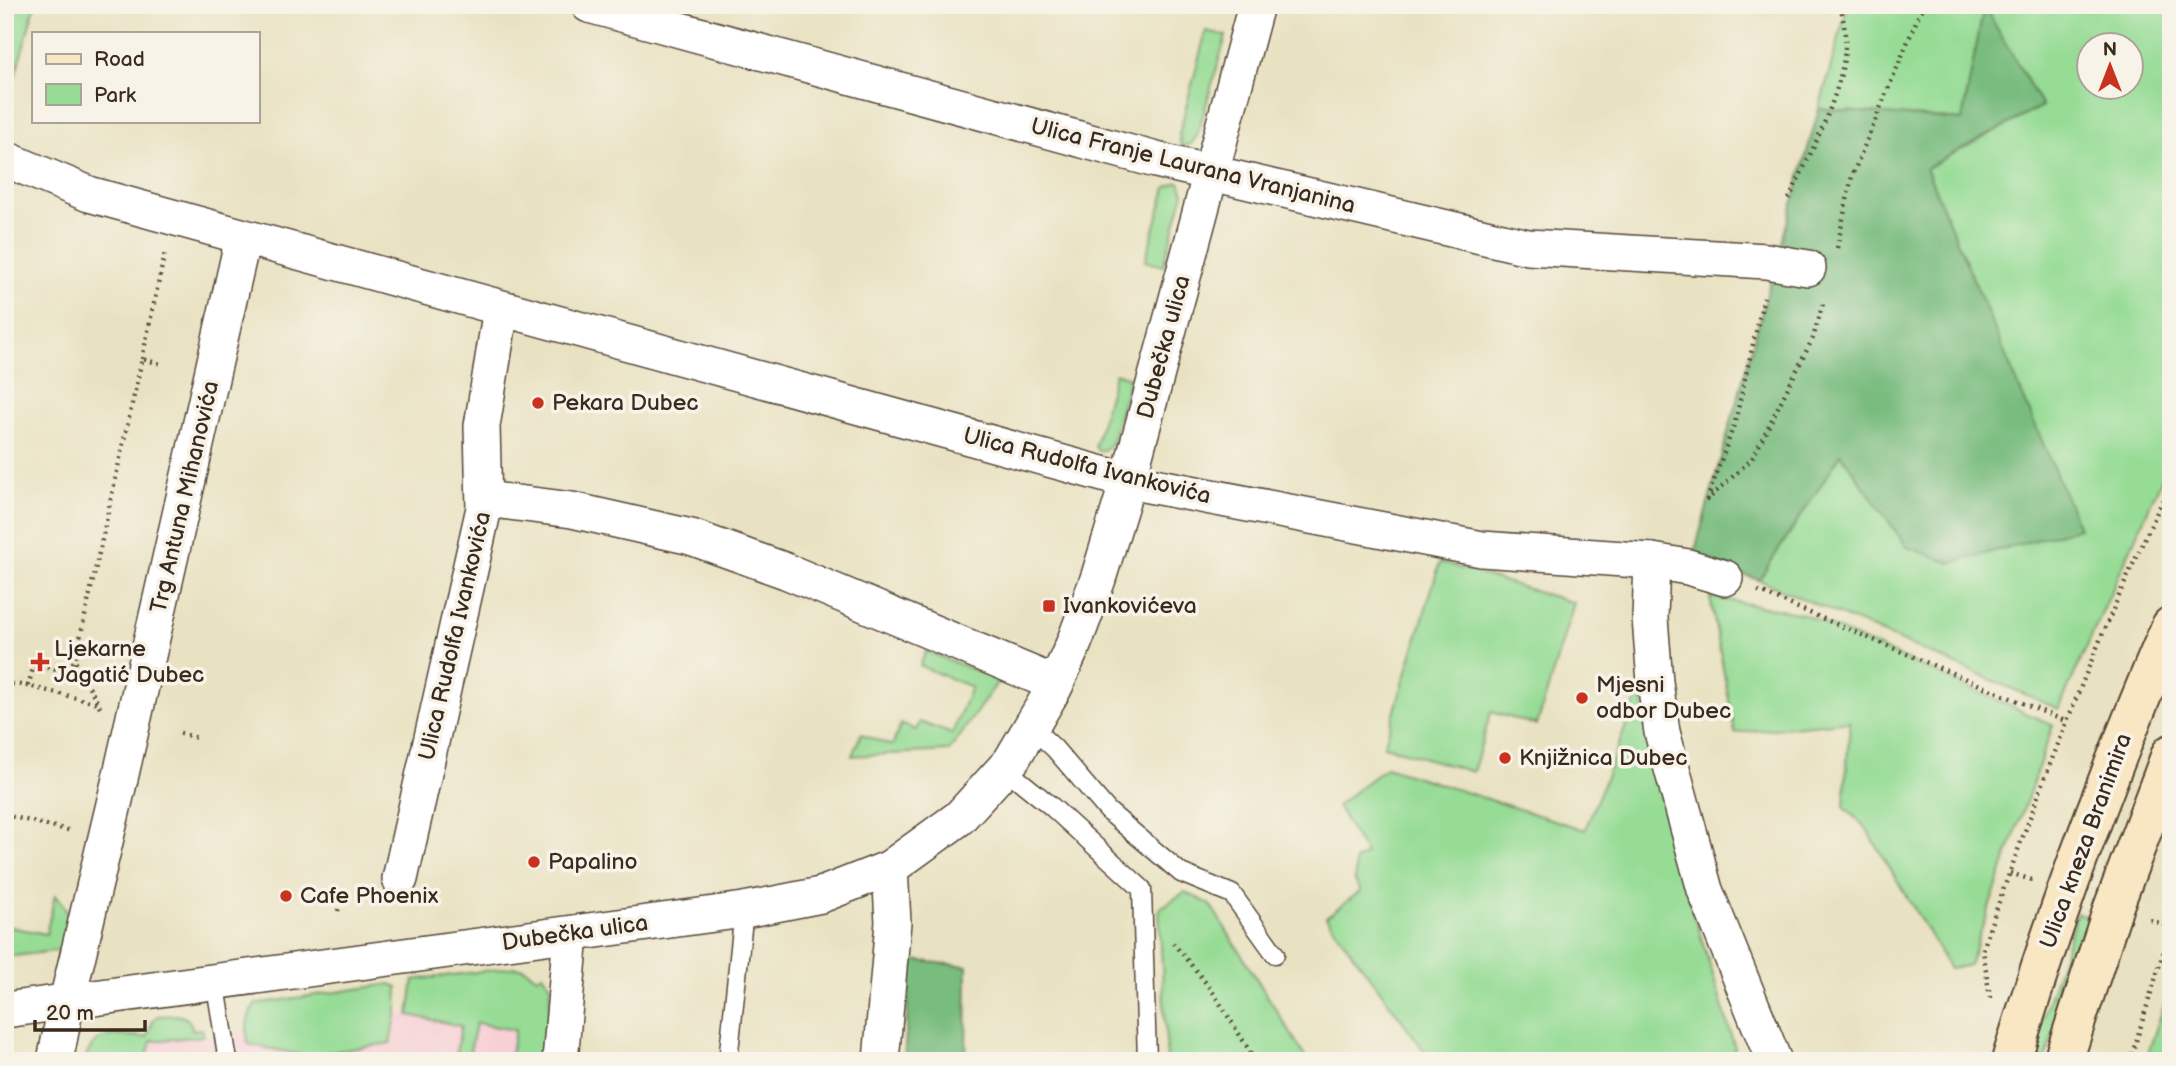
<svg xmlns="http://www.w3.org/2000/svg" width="2176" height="1066" font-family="'Balsamiq Sans',sans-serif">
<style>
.built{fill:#f7cfd5}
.green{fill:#96dc95;stroke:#68835a;stroke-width:2;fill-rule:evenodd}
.forest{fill:#78bc7e;stroke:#5a734e;stroke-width:2}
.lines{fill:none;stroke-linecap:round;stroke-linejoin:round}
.lane-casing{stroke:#554637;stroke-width:21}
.street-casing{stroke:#554637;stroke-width:38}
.secondary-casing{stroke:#554637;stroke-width:42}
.path{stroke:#554637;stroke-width:4.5;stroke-dasharray:2 5;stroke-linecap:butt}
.lane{stroke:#fff;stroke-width:18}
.street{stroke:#fff;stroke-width:35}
.secondary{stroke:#f9e7c3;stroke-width:38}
.poi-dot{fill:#c8321e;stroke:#f7f3e8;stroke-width:2.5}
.labels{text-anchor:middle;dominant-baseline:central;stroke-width:7;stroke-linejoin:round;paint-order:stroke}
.street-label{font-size:23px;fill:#3b2a1e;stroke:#f7f3e8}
.poi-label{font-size:23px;fill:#3b2a1e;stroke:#f7f3e8;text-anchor:start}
</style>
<rect width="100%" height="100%" fill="#f7f3e8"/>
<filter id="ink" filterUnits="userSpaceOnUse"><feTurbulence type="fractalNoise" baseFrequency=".0143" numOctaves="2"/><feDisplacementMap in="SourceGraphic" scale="14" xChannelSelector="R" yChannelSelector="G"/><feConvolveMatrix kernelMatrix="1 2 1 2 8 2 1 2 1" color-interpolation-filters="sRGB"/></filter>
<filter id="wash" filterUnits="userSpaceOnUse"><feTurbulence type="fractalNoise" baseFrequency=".00686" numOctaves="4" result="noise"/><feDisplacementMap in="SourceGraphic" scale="28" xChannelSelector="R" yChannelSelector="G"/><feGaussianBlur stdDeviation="1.57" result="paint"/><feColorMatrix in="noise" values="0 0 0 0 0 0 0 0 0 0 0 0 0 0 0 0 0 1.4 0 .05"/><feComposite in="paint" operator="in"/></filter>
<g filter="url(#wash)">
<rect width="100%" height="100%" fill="#e9e2c2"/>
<path class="built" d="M 397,1012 L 461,1026 L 469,1055 L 476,1023 L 515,1030 L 510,1061 L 146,1061 L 151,1041 L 246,1032 L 249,1044 L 306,1056 L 390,1043 Z"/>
<g class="green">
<path d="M 5,5 L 35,5 L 5,113 Z"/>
<path d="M 1848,5 L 2171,5 L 2171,458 L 2059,709 L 1759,580 L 1841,454 L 1907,547 L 1951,563 L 2078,528 L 1926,168 L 2042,106 L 1984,7 L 1962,120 L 1819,109 ZM 2088,46 L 2130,46 L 2130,88 L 2088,88 Z"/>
<path d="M 1206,31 L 1226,36 L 1197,136 L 1191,144 L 1181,146 L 1179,134 Z"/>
<path d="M 1177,182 L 1180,182 L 1184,193 L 1163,266 L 1145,261 L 1166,188 Z"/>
<path d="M 1115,373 L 1130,378 L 1111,444 L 1104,450 L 1098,451 L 1095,446 Z"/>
<path d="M 1440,562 L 1574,603 L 1537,725 L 1491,712 L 1473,772 L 1384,746 Z"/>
<path d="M 1710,597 L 1803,614 L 2053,725 L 1969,965 L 1950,969 L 1866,828 L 1844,807 L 1850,721 L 1735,733 Z"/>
<path d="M 926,651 L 999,680 L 949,751 L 852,756 L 861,734 L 892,746 L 901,724 L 916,730 L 920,722 L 952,734 L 971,687 L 920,666 Z"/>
<path d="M 1640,690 L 1668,828 L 1735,1048 L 1729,1061 L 1432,1061 L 1326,917 L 1361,891 L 1355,881 L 1355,861 L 1366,854 L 1337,806 L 1386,767 L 1585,830 Z"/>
<path d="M 1185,892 L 1210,904 L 1308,1061 L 1167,1061 L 1159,909 Z"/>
<path d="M 55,895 L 64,906 L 71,921 L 62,950 L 5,957 L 5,926 L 46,934 Z"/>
<path d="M 2077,913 L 2090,917 L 2045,1061 L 2029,1061 Z"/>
<path d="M 515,967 L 524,968 L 537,977 L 542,974 L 551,985 L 545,1052 L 538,1061 L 510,1061 L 515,1030 L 476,1023 L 469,1056 L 456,1053 L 461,1026 L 409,1015 L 414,980 Z"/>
<path d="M 390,984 L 398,987 L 397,1012 L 390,1043 L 306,1056 L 248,1044 C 246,1029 246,1016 256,1004 Z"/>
<path d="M 2171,985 L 2171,1060 L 2147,1056 Z"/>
<path d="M 177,1015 C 187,1017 190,1020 193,1030 L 202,1029 L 203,1036 L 151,1041 L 146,1061 L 84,1061 C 97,1027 117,1036 147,1037 L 153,1021 L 157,1016 Z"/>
</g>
<g class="forest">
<path d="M 1984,6 L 2042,106 L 1926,168 L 2079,528 L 1951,563 L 1907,547 L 1841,454 L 1759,580 L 1693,557 L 1819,109 L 1962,120 Z"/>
<path d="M 911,960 L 967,966 L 966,1061 L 904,1061 Z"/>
</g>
</g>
<g filter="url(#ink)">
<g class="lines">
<defs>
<g id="lane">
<path d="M 1031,727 L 1054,748 L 1108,811 L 1181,873 L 1232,894 L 1275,954"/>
<path d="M 1004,768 L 1051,806 L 1142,889 L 1147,1061"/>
<path d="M 215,980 L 228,1061"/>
<path d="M 728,1061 L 744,910"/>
</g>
<g id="street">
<path d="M 589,5 L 1156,160 L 1528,247 L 1766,261 L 1808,268"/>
<path d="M 5,165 L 10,161 L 89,194 L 1128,481 L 1482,549 L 1652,561 L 1688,567 L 1725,578"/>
<path d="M 485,499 L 572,510 L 691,537 L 786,571 L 1056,684"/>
<path d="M 1652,561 L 1650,618 L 1655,682 L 1662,732 L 1705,890 L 1774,1061"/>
<path d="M 400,879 L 484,508 L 482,426 L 501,309"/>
<path d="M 5,1010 L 744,910 L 821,895 L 890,868 L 959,818 L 1011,761 L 1054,688 L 1074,643 L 1098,579 L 1128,481 L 1256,5"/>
<path d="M 55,1061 L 67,1001 L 119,783 L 243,238"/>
<path d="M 560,1061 L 571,934"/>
<path d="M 881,1061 L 893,922 L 890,868"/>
</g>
<g id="secondary">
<path d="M 2011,1061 C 2055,913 2110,768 2171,626"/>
<path d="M 2063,1061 L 2113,908 L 2171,754"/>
</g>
</defs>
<use href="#lane" class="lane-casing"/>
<use href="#street" class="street-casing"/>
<use href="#secondary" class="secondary-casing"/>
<g class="path">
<path d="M 1789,199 C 1809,156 1848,84 1845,37 C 1845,27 1842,16 1841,5"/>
<path d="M 1837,248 L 1852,176 L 1923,5"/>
<path d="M 142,359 L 165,252"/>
<path d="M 1707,500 L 1735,422 L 1764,297"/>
<path d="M 1706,501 L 1752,459 L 1813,338 L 1824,300"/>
<path d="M 1758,591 L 2065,721"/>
<path d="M 5,683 L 28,686 L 97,703"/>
<path d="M 28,686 L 34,665 L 61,671 L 75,661"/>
<path d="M 100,707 L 75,661 L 142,359 L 161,364"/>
<path d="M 180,733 L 197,738"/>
<path d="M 5,815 L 72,831"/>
<path d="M 2010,873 L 2032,880"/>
<path d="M 338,911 L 341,900"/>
<path d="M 2150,920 L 2171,927"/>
<path d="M 1173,943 L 1211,989 L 1256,1061"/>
<path d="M 1990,998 L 1983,950 L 1990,927 C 2044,776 2101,627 2171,483"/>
<path d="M 2130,1061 L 2171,928"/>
</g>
<use href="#lane" class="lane"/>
<use href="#street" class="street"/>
<use href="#secondary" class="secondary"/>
</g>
</g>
<g class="poi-dot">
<circle cx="538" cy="403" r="7"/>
<rect x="1042" y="599" width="14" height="14" rx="3.5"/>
<path d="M36.5 651.5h7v7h7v7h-7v7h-7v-7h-7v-7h7z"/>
<circle cx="1582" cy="698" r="7"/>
<circle cx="1505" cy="758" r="7"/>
<circle cx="534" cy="862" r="7"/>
<circle cx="286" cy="896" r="7"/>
</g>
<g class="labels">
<g class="street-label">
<text transform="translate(1193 166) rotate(14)">Ulica Franje Laurana Vranjanina</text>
<text transform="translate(1164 347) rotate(-75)">Dubečka ulica</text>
<text transform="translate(1087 466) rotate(14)">Ulica Rudolfa Ivankovića</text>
<text transform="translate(185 497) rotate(-77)">Trg Antuna Mihanovića</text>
<text transform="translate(455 636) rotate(-77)">Ulica Rudolfa Ivankovića</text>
<text transform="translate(2086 841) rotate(-70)">Ulica kneza Branimira</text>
<text transform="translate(575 933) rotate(-8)">Dubečka ulica</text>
</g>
<g class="poi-label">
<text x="552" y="403">Pekara Dubec</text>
<text x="1063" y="606">Ivankovićeva</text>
<text x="54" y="649">Ljekarne<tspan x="54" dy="26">Jagatić Dubec</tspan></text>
<text x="1596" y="685">Mjesni<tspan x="1596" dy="26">odbor Dubec</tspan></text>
<text x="1519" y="758">Knjižnica Dubec</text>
<text x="548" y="862">Papalino</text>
<text x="300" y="896">Cafe Phoenix</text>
</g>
</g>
<rect width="2176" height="1066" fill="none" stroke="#f7f3e8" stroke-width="28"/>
<rect x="32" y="32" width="228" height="91" fill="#f7f3e8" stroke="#aca397" stroke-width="2"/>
<rect x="46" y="54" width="35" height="10" fill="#f9e7c3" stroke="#aca397" stroke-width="2"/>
<text x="94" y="66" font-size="21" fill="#3b2a1e">Road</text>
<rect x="46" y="84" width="35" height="21" fill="#96dc95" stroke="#aca397" stroke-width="2"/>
<text x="94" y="102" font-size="21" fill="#3b2a1e">Park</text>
<g transform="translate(2110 66)"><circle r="33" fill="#f7f3e8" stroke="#aca397" stroke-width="2"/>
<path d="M0-5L12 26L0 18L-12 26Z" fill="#c8321e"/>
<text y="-10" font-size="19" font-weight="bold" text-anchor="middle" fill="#3b2a1e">N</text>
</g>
<path d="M35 1020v10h110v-10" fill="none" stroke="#3b2a1e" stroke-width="3.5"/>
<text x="46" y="1020" font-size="21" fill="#3b2a1e" stroke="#f7f3e8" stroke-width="5" paint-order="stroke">20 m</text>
</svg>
